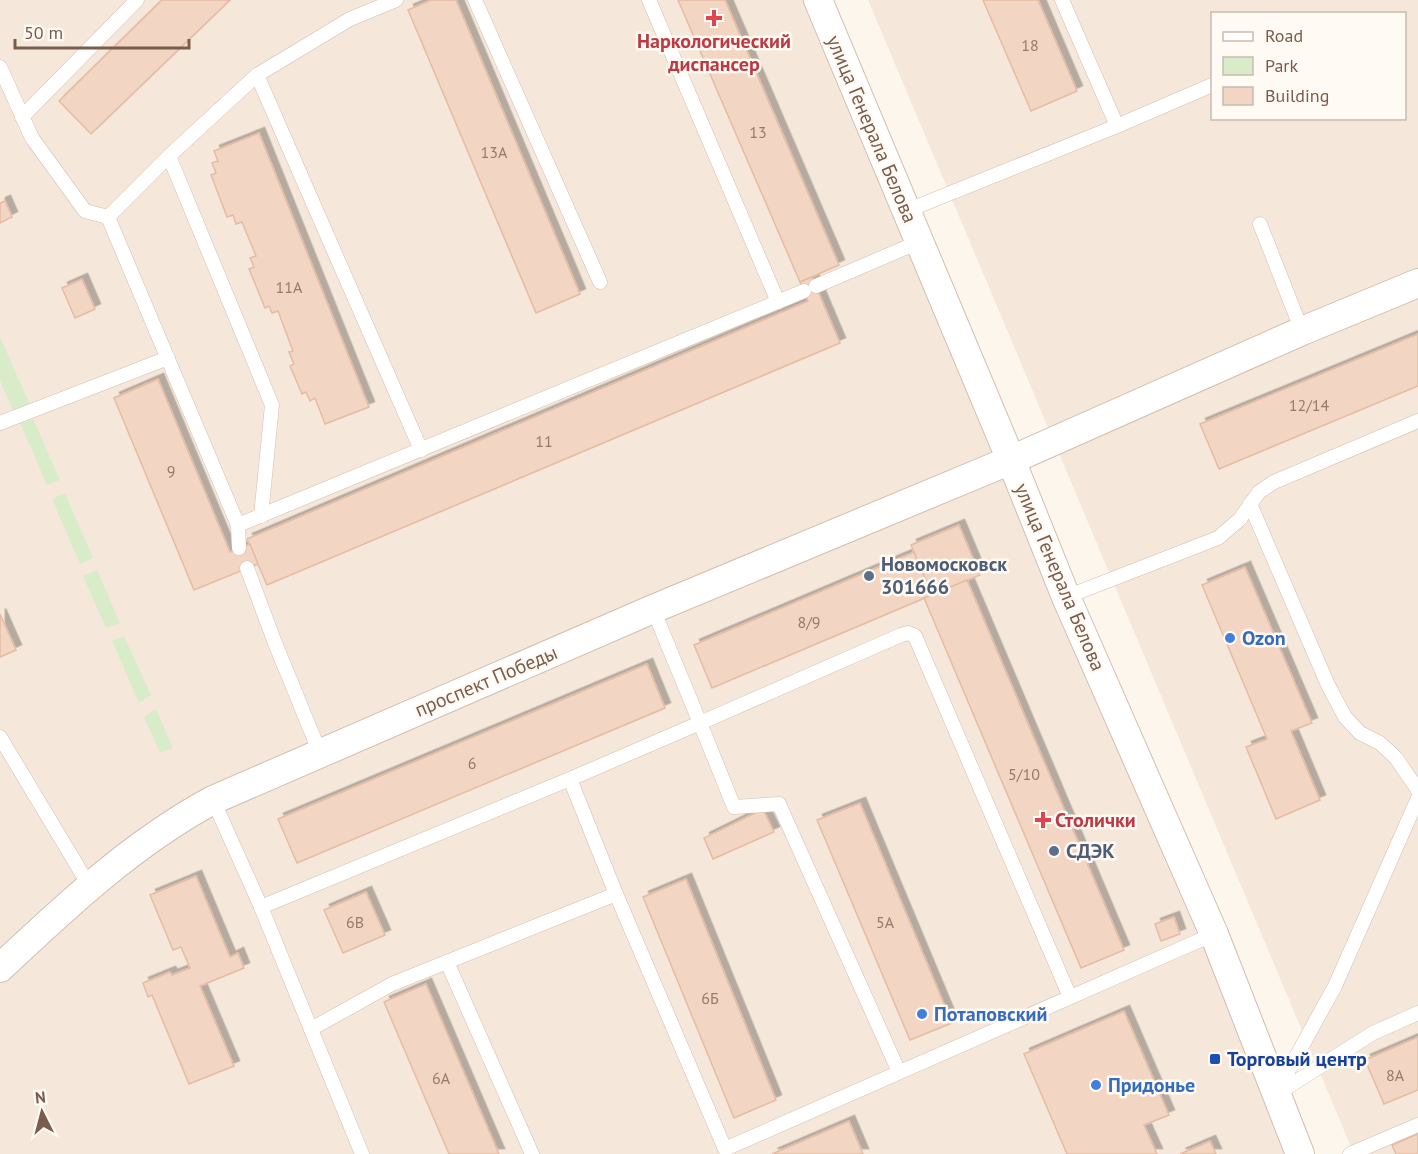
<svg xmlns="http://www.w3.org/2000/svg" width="1418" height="1154" font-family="'PT Sans',sans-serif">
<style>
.residential{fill:#f5e8da;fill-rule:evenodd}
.green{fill:#d8ecc9}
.building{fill:#f3d5c3;stroke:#e6bba3;stroke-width:1.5;filter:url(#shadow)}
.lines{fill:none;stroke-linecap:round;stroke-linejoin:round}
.service-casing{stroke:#d1beb0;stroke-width:15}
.minor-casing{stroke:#d1beb0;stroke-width:30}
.service{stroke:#fff;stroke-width:14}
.minor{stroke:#fff;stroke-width:28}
.health-dot{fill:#e0444e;stroke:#fffaf3;stroke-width:2}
.service-dot{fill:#5c6f8a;stroke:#fffaf3;stroke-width:2}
.shop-dot{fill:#3f7fe0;stroke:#fffaf3;stroke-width:2}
.transit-dot{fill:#1a4fb4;stroke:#fffaf3;stroke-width:2}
.labels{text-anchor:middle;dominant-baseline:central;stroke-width:5;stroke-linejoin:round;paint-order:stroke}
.number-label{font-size:16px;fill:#987a6a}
.health-label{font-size:20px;font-weight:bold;fill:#be3a42;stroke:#fffaf3}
.street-label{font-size:20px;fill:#7a5c4d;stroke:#fffaf3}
.service-label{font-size:20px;font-weight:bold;fill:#4e5e75;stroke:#fffaf3;text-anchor:start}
.shop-label{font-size:20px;font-weight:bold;fill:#366cbe;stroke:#fffaf3;text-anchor:start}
.transit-label{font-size:20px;font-weight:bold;fill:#164399;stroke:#fffaf3;text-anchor:start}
</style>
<defs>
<filter id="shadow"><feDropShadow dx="5.5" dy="-5.5" stdDeviation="0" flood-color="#0004"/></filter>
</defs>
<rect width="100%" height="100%" fill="#fdf6ec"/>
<g class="residential">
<path d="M 0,0 L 817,0 L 1300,1154 L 0,1154 Z"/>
<path d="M 868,0 L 1418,0 L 1418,1154 L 1354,1154 ZM 1212,14 L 1404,14 L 1404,118 L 1212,118 Z"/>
</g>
<g class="green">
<path d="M 0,337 L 31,407 L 14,413 L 0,380 Z"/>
<path d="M 33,419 L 60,480 L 47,485 L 20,423 Z"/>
<path d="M 65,493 L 93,558 L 80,564 L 52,499 Z"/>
<path d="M 97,570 L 120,623 L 106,628 L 83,576 Z"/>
<path d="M 124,636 L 151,695 L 139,703 L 112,641 Z"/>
<path d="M 156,709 L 173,748 L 160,753 L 144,717 Z"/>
</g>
<g class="building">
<path d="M 162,0 L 230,0 L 91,134 L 59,101 Z"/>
<path d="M 431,0 L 456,0 L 580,294 L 536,313 L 408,10 Z"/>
<path d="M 678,0 L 725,0 L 839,265 L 800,282 Z"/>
<path d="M 983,0 L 1038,0 L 1077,91 L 1031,111 Z"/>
<path d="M 259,133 L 369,407 L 325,424 L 315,398 L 310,401 L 306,392 L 302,394 L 290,366 L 294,364 L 289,352 L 293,351 L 278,311 L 272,313 L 269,306 L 265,308 L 249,269 L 254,267 L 250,258 L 256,256 L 242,222 L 236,224 L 233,215 L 227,217 L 211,175 L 216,173 L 212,163 L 218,161 L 214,151 Z"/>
<path d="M 5,201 L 12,217 L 0,223 L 0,203 Z"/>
<path d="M 812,277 L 840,343 L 267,585 L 247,539 L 808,301 L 800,282 Z"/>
<path d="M 82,279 L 95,309 L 75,318 L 62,288 Z"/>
<path d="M 1418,334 L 1418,386 L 1219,469 L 1200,424 Z"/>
<path d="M 158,379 L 230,552 L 250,544 L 258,564 L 194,590 L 114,398 Z"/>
<path d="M 959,525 L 980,575 L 932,595 L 911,545 Z"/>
<path d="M 914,552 L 932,595 L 712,688 L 694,645 Z"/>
<path d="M 1245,567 L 1312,723 L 1291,731 L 1320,800 L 1276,819 L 1246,747 L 1267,739 L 1202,585 Z"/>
<path d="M 967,580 L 1124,950 L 1081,968 L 924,598 Z"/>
<path d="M 0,614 L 16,650 L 0,657 Z"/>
<path d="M 647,664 L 665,708 L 297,863 L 278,819 Z"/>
<path d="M 860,803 L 952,1023 L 910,1040 L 817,820 Z"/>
<path d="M 763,809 L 774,832 L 713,859 L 704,838 Z"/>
<path d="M 196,876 L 230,957 L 238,953 L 244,968 L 200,986 L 234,1066 L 189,1084 L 152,995 L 148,997 L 143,983 L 170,972 L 172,975 L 190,968 L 181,947 L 173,950 L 150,895 Z"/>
<path d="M 686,879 L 776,1100 L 734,1118 L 643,897 Z"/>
<path d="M 366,892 L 385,935 L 343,953 L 324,910 Z"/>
<path d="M 1174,917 L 1180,934 L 1161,941 L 1155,924 Z"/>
<path d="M 426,984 L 499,1154 L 449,1154 L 384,1002 Z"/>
<path d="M 1124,1011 L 1169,1115 L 1144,1125 L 1157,1154 L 1067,1154 L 1024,1054 Z"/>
<path d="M 1418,1037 L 1418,1090 L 1384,1104 L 1365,1060 Z"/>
<path d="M 849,1121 L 863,1154 L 772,1154 Z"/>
<path d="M 1418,1134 L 1418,1154 L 1396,1154 L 1392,1145 Z"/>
<path d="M 1210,1141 L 1216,1154 L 1180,1154 Z"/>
</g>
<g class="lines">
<defs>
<g id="service">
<path d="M 396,0 L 350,19 L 257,75 L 169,156 L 108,217 L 238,525 L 804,291"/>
<path d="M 475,0 L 600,282"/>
<path d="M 649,0 L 778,302"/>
<path d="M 0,67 L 32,138 L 85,211 L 108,217"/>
<path d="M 257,75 L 421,450"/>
<path d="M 22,117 L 137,0"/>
<path d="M 1117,126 L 1212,85"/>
<path d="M 169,156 L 272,405 L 261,516"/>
<path d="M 906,211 L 1117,126 L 1062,0"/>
<path d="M 1260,224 L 1302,331"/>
<path d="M 816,286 L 919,242"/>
<path d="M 0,423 L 168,358"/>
<path d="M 1250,504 L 1328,685 L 1345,717 L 1360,733 L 1380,743 L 1396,758 L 1418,790"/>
<path d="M 238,525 L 239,548"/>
<path d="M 247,568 L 275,643 L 320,753"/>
<path d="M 1066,597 L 1218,538 L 1240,519 L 1259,492 L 1274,482 L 1418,421"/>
<path d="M 0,737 L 90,887"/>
<path d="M 570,779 L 700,723 L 653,609"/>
<path d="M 1418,798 L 1335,986 L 1275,1095 L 1373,1033 L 1418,1013"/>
<path d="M 213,800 L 261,907 L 362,1154"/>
<path d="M 261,907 L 570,779 L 616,894 L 725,1149 L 1214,934"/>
<path d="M 447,962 L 532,1154"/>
<path d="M 311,1029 L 392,984 L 616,894"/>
<path d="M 899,1072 L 779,804 L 734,807 L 700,723 L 901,635 L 908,633 L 915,636 L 1070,997"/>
<path d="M 1350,1154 L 1418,1125"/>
</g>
<g id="minor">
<path d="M 818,0 L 1011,460 L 1066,597 L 1214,934 L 1300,1154"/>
<path d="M 0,968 C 66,906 133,843 213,800 L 653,609 L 1011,460 L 1302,331 L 1418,283"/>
</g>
</defs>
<use href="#service" class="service-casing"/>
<use href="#minor" class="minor-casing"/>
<use href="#service" class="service"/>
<use href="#minor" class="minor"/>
</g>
<g class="health-dot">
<path d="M711 9h6v6h6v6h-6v6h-6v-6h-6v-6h6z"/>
<path d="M1040 811h6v6h6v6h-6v6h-6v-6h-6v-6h6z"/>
</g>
<g class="service-dot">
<circle cx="869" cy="576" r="6"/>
<circle cx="1054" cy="851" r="6"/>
</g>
<g class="shop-dot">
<circle cx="1230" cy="638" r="6"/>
<circle cx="922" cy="1014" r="6"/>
<circle cx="1096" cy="1085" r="6"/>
</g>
<rect class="transit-dot" x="1209" y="1053" width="12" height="12" rx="3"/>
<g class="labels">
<g class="number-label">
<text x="1030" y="45">18</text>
<text x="758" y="132">13</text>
<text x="494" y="152">13А</text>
<text x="289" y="287">11А</text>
<text x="1309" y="405">12/14</text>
<text x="544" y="441">11</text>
<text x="171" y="471">9</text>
<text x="809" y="622">8/9</text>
<text x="472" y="763">6</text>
<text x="1024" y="774">5/10</text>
<text x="355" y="922">6В</text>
<text x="885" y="922">5А</text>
<text x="710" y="998">6Б</text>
<text x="1395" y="1075">8А</text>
<text x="441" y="1078">6А</text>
</g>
<g class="health-label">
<text x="714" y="41">Наркологический<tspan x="714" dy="23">диспансер</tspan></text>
<text x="1055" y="820" text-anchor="start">Столички</text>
</g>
<g class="street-label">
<text transform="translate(872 129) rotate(67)">улица Генерала Белова</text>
<text transform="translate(1060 577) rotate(67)">улица Генерала Белова</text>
<text transform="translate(486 681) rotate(-23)">проспект Победы</text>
</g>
<g class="service-label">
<text x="881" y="564">Новомосковск<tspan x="881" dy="23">301666</tspan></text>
<text x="1066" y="851">СДЭК</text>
</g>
<g class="shop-label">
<text x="1242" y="638">Ozon</text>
<text x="934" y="1014">Потаповский</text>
<text x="1108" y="1085">Придонье</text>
</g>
<g class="transit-label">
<text x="1227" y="1059">Торговый центр</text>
</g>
</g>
<rect x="1211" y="12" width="195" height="108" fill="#fffaf3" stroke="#cabbb1" stroke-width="1.5"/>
<rect x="1223" y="32" width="30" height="9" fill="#ffffff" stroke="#cabbb1" stroke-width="1.5"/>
<text x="1265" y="42" font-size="18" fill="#7a5c4d">Road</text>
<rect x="1223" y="57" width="30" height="18" fill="#d8ecc9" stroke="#cabbb1" stroke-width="1.5"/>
<text x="1265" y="72" font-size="18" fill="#7a5c4d">Park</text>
<rect x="1223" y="87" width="30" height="18" fill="#f3d5c3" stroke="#cabbb1" stroke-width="1.5"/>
<text x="1265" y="102" font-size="18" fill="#7a5c4d">Building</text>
<g transform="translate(42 1112) rotate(354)" stroke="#fffaf3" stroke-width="4.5" paint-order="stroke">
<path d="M0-4.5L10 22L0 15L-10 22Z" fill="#7a5c4d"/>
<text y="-9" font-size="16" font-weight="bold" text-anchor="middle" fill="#7a5c4d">N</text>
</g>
<path d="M15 39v9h174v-9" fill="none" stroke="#7a5c4d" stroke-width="3"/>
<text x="24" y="39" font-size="18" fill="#7a5c4d" stroke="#fffaf3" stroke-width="4.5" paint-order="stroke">50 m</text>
</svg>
